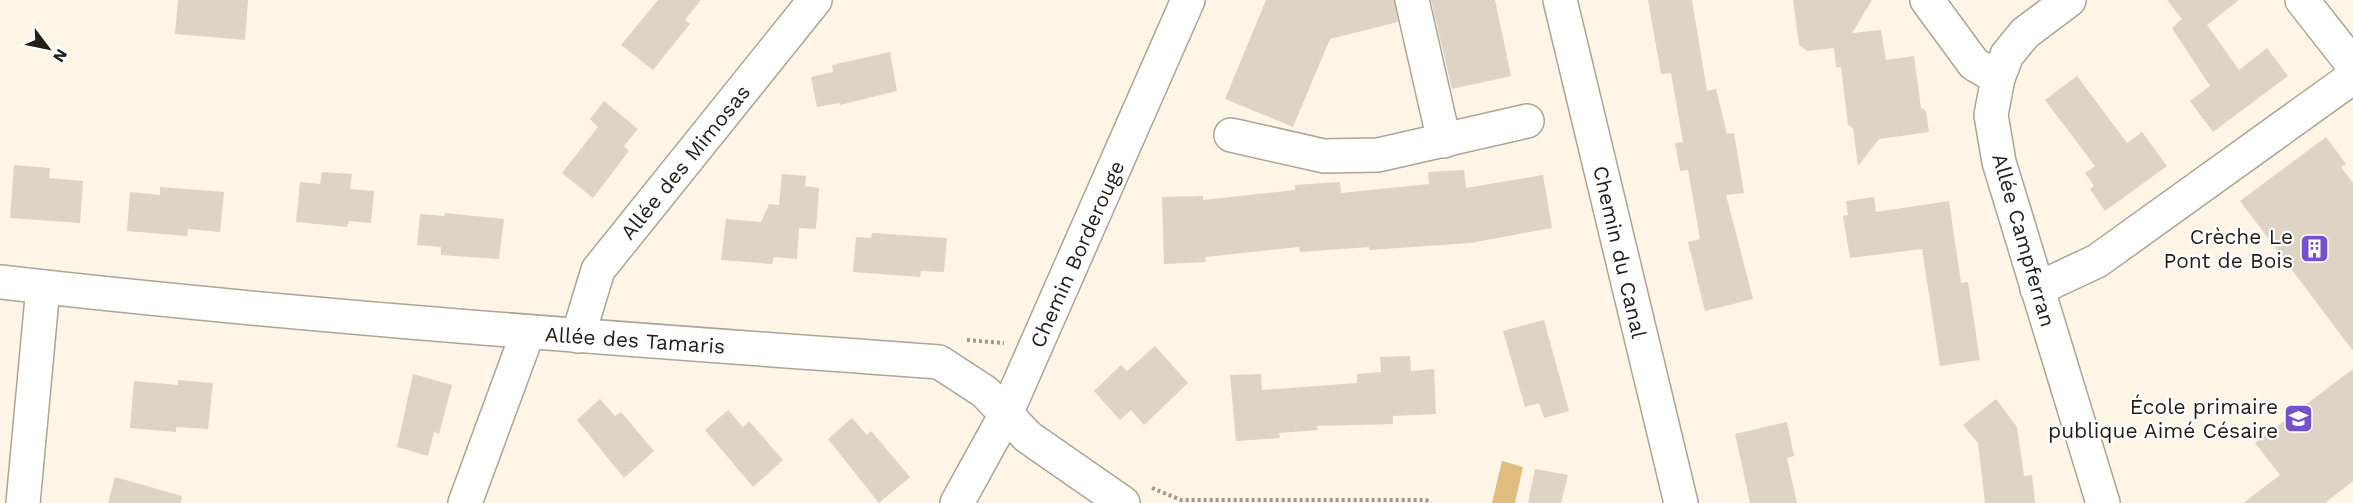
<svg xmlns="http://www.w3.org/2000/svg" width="2353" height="503" font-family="'Work Sans',sans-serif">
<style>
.water{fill:#e0bd7e}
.building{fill:#ddd4c5}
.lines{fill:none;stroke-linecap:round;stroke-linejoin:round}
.street-casing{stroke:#aca495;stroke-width:36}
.path{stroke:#9e988d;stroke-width:4;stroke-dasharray:3 3;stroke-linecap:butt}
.street{stroke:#fff;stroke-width:33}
.labels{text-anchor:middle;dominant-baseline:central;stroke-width:4.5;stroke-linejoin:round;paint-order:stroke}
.street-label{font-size:21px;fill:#211e18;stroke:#fff}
.poi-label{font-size:21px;fill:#211e18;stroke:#fff;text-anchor:end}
</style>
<rect width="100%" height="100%" fill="#fef5e6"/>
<path class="water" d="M 1502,461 L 1523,467 L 1515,503 L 1492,503 Z"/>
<g class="building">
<path d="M 178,0 L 248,0 L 245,40 L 175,34 Z"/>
<path d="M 658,0 L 701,0 L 685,20 L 690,24 L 653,70 L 621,45 Z"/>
<path d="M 1266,0 L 1394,0 L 1398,22 L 1330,39 L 1293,127 L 1225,99 Z"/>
<path d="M 1431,0 L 1495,0 L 1511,76 L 1452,89 Z"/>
<path d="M 1648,0 L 1692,0 L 1707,91 L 1716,89 L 1727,134 L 1734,133 L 1744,193 L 1726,195 L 1753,299 L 1705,311 L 1688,242 L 1700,239 L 1688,170 L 1680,171 L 1678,159 L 1675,143 L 1683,142 L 1671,73 L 1661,74 Z"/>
<path d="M 1793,0 L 1872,0 L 1852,33 L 1881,30 L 1886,60 L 1914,56 L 1921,108 L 1926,111 L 1929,132 L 1879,139 L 1858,166 L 1853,128 L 1848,125 L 1841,67 L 1836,67 L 1834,48 L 1807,51 L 1799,45 Z"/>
<path d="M 2167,0 L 2239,0 L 2207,25 L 2239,70 L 2267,48 L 2288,76 L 2213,132 L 2190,101 L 2210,86 L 2172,28 L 2182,19 Z"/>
<path d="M 890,52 L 897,91 L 840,105 L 839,103 L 817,107 L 811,77 L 833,72 L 832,65 Z"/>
<path d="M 2077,76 L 2127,143 L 2142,132 L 2167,166 L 2105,211 L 2090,189 L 2094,186 L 2085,173 L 2095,166 L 2045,100 Z"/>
<path d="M 604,101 L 638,129 L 624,146 L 629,151 L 593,198 L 562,173 L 598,127 L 590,119 Z"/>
<path d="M 2326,137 L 2346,164 L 2341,167 L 2353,183 L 2353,351 L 2240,201 Z"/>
<path d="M 14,165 L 50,168 L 49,178 L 83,181 L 80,223 L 10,218 Z"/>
<path d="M 1464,170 L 1466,188 L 1543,175 L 1552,228 L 1470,243 L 1369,250 L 1369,247 L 1300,252 L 1299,247 L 1205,257 L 1206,262 L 1164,264 L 1162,197 L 1203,196 L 1203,200 L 1295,190 L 1295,185 L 1340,182 L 1341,193 L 1429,184 L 1428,172 Z"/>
<path d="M 322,172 L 352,174 L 350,189 L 374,191 L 371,223 L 349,221 L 347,227 L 296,222 L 300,182 L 320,184 Z"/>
<path d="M 782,174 L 806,176 L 805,186 L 819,188 L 816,229 L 799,228 L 797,259 L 774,257 L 772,264 L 721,260 L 726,219 L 761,222 L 769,204 L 779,205 Z"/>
<path d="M 160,187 L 224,192 L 220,232 L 188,229 L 187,236 L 127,231 L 130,192 L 160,195 Z"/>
<path d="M 1874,197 L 1876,212 L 1949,201 L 1961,283 L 1968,282 L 1980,360 L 1940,366 L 1922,249 L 1850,258 L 1843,216 L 1848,215 L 1846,201 Z"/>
<path d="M 445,213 L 504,219 L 499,259 L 441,255 L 441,247 L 417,245 L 420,214 L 444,216 Z"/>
<path d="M 872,233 L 947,238 L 944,272 L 921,271 L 920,277 L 853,272 L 856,237 L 871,238 Z"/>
<path d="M 1544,320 L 1569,411 L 1544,418 L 1539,403 L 1525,407 L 1503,331 Z"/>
<path d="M 1155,346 L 1188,383 L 1144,425 L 1131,410 L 1120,420 L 1094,391 L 1121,365 L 1127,371 Z"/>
<path d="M 1410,356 L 1411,371 L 1434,369 L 1436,414 L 1393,416 L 1393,424 L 1317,426 L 1318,430 L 1279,433 L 1280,438 L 1236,441 L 1230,375 L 1261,374 L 1262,390 L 1357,383 L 1357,374 L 1381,372 L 1380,357 Z"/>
<path d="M 2353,369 L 2353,481 L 2325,503 L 2243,503 L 2280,475 L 2255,443 Z"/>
<path d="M 413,374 L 452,385 L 439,434 L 434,432 L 428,456 L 397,447 Z"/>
<path d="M 178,380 L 213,383 L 208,429 L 176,427 L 176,432 L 130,428 L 134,381 L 178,385 Z"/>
<path d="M 600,399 L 615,416 L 621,412 L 654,451 L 624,478 L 577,420 Z"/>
<path d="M 1996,399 L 2017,427 L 2024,476 L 2032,475 L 2035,503 L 1985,503 L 1978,443 L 1963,425 Z"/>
<path d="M 728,410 L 743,427 L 749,421 L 783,460 L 753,487 L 705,430 Z"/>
<path d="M 852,418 L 867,435 L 871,431 L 910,477 L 879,503 L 828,439 Z"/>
<path d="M 1787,422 L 1794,456 L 1787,458 L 1797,503 L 1750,503 L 1735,434 Z"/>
<path d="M 1535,469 L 1568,475 L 1561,503 L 1528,503 Z"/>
<path d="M 115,477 L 182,496 L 181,503 L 108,503 Z"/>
</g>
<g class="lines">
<defs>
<g id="street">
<path d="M 1412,0 L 1444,141"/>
<path d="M 1560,0 L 1681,503"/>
<path d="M 1927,0 L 1974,64 L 1998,78"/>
<path d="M 2069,0 L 2025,33 L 2007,55 L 1998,78 L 1991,115 L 1999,162 L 2103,503"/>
<path d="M 2302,0 L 2353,65"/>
<path d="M 1231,135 L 1324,156 L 1378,155 L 1527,121"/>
<path d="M 0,282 C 312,318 626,339 939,362 L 985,392 L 1028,437 L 1123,503"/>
<path d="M 2037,289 L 2097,261 L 2353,77"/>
<path d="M 578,336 L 598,270 L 815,0"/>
<path d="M 23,503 L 43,287"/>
<path d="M 465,503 L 528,332"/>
<path d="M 957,503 L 1005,416 L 1188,0"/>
</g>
</defs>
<use href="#street" class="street-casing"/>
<g class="path">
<path d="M 967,340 L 1004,343"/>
<path d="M 1152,488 L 1181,500 L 1426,500 L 1431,503"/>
</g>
<use href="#street" class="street"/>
</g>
<defs>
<symbol id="building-square" viewBox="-11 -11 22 22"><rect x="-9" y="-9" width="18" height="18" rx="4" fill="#7352cc" stroke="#fff"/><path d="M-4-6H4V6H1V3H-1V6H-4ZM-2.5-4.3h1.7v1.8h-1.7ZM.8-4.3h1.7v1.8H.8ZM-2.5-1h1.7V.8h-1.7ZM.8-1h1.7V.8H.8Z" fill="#fff"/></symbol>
<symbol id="school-square" viewBox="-11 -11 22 22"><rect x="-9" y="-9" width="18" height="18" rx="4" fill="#7352cc" stroke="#fff"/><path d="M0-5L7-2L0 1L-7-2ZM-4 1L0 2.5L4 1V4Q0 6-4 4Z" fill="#fff"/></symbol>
</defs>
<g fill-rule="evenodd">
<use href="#building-square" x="2298" y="232" width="33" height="33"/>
<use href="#school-square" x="2282" y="402" width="33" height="33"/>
</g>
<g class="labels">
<g class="street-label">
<text transform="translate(685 162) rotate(-51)">Allée des Mimosas</text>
<text transform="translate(2024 240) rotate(74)">Allée Campferran</text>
<text transform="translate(1620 252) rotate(77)">Chemin du Canal</text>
<text transform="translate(1077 254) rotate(-66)">Chemin Borderouge</text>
<text transform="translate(635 340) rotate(4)">Allée des Tamaris</text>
</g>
<g class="poi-label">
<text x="2293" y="236">Crèche Le<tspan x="2293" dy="24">Pont de Bois</tspan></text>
<text x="2278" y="406">École primaire<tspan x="2278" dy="24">publique Aimé Césaire</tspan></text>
</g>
</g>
<g transform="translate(48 48) rotate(122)" stroke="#ffffff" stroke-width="4.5" paint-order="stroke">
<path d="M0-4.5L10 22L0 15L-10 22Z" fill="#211e18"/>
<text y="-9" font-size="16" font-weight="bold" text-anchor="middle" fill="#211e18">N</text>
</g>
</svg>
